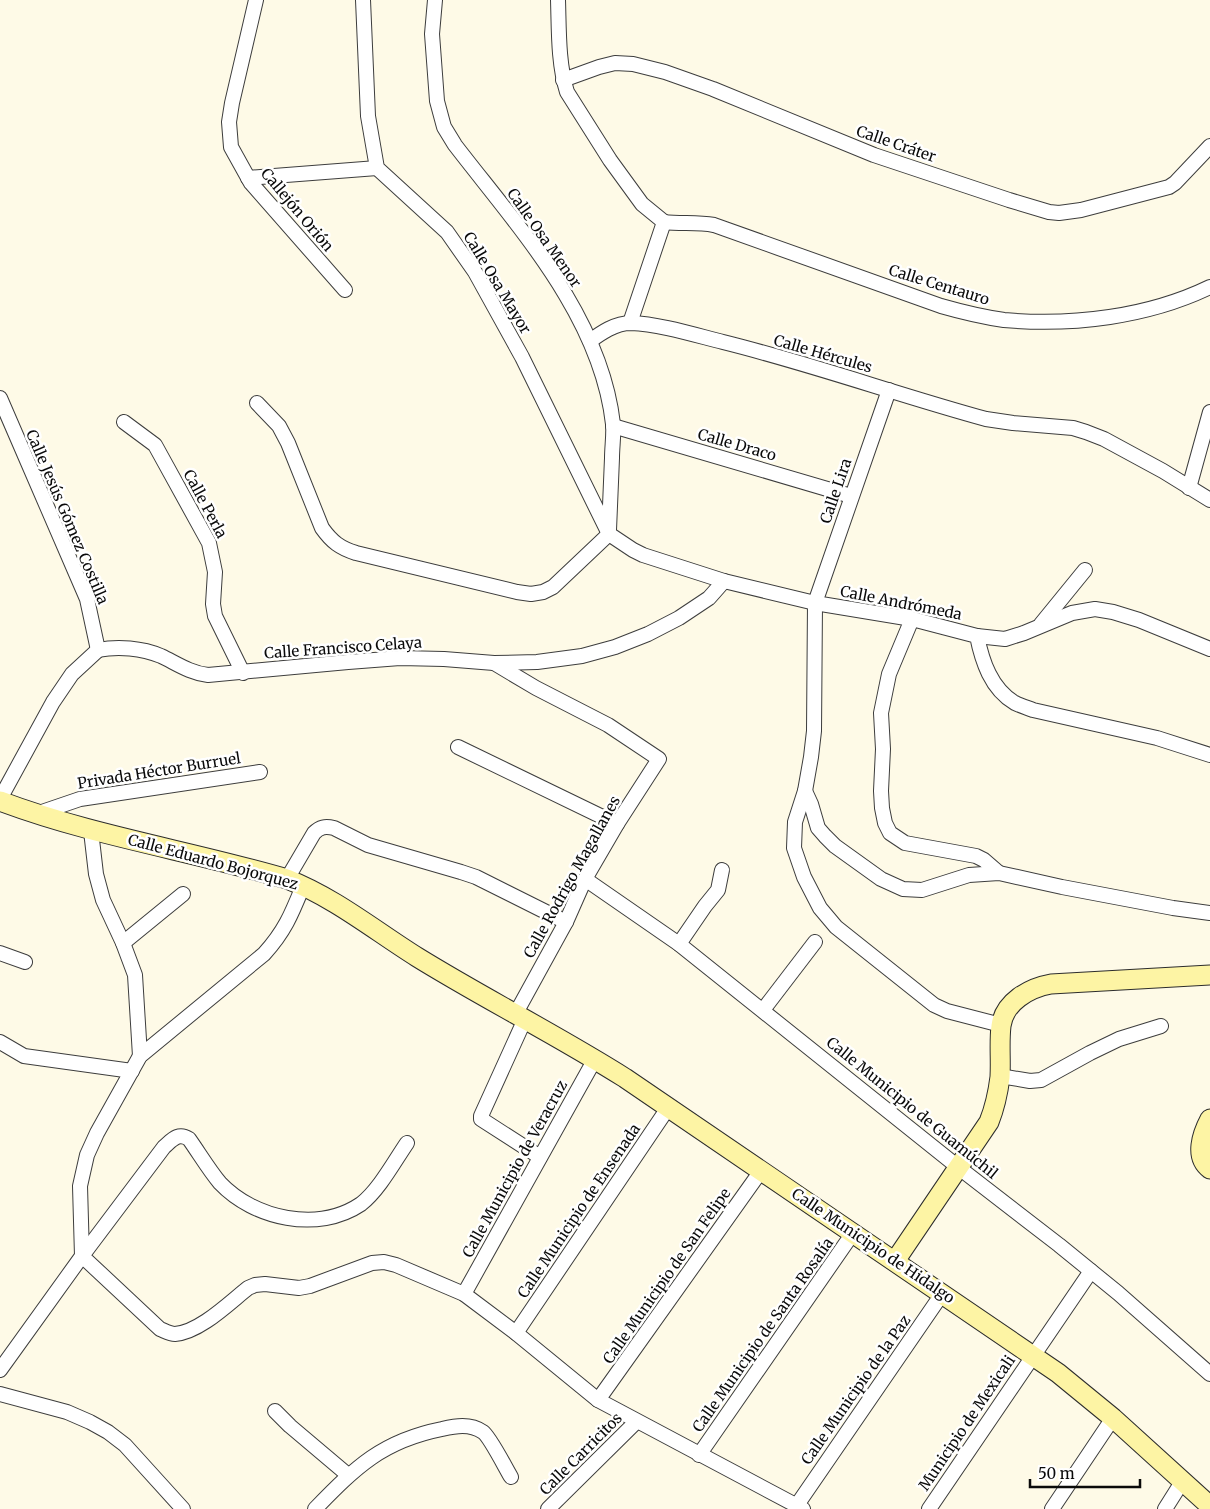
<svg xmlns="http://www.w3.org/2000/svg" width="1210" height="1509" font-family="Merriweather,serif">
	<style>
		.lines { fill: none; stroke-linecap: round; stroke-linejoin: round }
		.street-casing { stroke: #3d3d3d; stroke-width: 16 }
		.secondary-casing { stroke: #2c2c2c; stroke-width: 21 }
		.street { stroke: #fff; stroke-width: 14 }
		.secondary { stroke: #fdf4a4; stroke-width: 19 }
		.labels { text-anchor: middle; stroke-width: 5; stroke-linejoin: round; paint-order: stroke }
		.street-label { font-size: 15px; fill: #0a0a0a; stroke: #fff }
	</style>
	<rect width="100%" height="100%" fill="#fefae7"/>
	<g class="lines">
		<defs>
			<g id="street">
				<polyline points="256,0 232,103 229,122 231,147 251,183 345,290"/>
				<path d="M363 0 368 116 377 168 447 232 475 272 522 357 609 534 633 550 643 555 724 581 815 603 912 619 977 636C982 661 991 689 1015 703 1021 706 1028 708 1033 710L1157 738 1210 755"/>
				<path d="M435 0 432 34 437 101 444 127 455 145C518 227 601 316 613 424 614 435 612 447 612 458 611 482 610 506 609 530"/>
				<path d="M558 0C559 30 558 63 567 92L610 160 642 204 664 222 630 323"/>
				<polyline points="563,80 599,67 615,63 633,64 665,72 713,89 874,155 1009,200 1049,212 1059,213 1081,210 1169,187 1175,183 1210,146"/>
				<polyline points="248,178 377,168"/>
				<path d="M664 222C681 224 697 222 714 225L941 306C962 312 983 317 1004 320 1073 326 1148 317 1210 287"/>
				<path d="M590 341C601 333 615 323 631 323 660 324 695 335 723 342 812 364 898 395 986 419L1013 423 1073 428 1086 432 1104 439 1163 471 1210 500"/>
				<polyline points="889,390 815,603 814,731 811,757 805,791 795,822 794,848 804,877 820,908 836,927 934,1005 947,1011 1001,1025"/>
				<polyline points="0,398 87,599 98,650"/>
				<path d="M257 403 279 426 288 443 322 528C332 542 340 548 356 553L517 592 531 594 543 592 553 587 609 534"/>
				<polyline points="124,422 155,445 209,543 215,572 213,604 215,616 243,673"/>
				<polyline points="613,426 851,496"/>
				<polyline points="1189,488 1210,412"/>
				<polyline points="912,619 889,674 881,713 883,749 881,791 882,808 885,823 890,833 905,843 976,856 984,860 999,873"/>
				<polyline points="1041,624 1085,570"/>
				<polyline points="977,636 1005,639 1024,633 1072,613 1095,609 1113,612 1139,620 1210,649"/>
				<path d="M98 650C118 646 142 648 161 656 176 663 190 673 208 675L348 662 400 658 444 659 494 663 537 662 582 656 615 647 648 634 679 618 709 598 724 581"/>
				<polyline points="494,663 536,688 608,725 659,759 617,824 585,879 566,922 516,1013"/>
				<polyline points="458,747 617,824"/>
				<polyline points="805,791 811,804 818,828 825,836 835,846 881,879 903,889 922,890 969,875 999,873 1062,887 1173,908 1210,913"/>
				<polyline points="0,799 53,702 72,674 98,650"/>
				<polyline points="36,814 80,799 260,772"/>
				<polyline points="91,831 96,874 103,900 123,943 135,975 140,1056"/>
				<path d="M287 879 314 833C320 827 325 826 334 828L368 845 461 872 476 877 566 922"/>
				<polyline points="585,879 679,944 958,1167 1059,1245 1118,1293 1210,1374"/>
				<polyline points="123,943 183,894"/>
				<polyline points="679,944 705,906 718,890 722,870"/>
				<polyline points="0,953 25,962"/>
				<polyline points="763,1010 815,942"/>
				<polyline points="525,1019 481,1116 481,1119 540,1157"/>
				<polyline points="0,1042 24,1056 132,1071"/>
				<polyline points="1000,1076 1030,1081 1041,1080 1090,1053 1119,1039 1161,1026"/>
				<path d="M407 1143C394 1162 379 1190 361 1204 318 1233 254 1219 220 1183 209 1170 199 1153 189 1139 178 1132 172 1140 164 1147L82 1256 160 1329C165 1331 170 1334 175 1334 200 1332 229 1303 248 1288L255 1285 265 1284 299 1288 310 1286 372 1263 384 1262 396 1265 464 1294 516 1333 598 1400 803 1509"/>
				<polyline points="464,1294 595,1059"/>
				<polyline points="516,1333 668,1108"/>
				<path d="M0 1370 82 1256 80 1186 87 1155 97 1133 140 1056 264 954C285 931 292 913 303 886"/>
				<polyline points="0,1394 67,1412 90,1422 108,1432 125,1445 183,1509"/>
				<polyline points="598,1400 761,1171"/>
				<polyline points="275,1411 290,1426 348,1475"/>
				<polyline points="699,1455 853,1233"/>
				<polyline points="797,1505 942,1294"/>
				<path d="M315 1509C356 1467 382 1441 442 1429 455 1426 470 1423 483 1432 490 1437 505 1467 511 1477"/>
				<polyline points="548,1509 636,1422"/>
				<polyline points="929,1509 1091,1271"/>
				<polyline points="1052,1509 1113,1418"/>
				<polyline points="1165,1509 1182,1482"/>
			</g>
			<g id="secondary">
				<path d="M0 801C93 836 192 851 287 879 335 898 374 930 417 957 485 999 557 1035 625 1078L1033 1356 1058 1373 1113 1418 1210 1506"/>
				<path d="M1210 1119C1202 1134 1194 1157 1210 1169"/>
				<path d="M895 1261 989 1122C995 1107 998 1093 1000 1077 1001 1060 999 1043 1001 1026 1004 1002 1029 988 1051 984L1210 975"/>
			</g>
		</defs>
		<!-- street casing -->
		<use href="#street" class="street-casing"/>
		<!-- secondary casing -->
		<use href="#secondary" class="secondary-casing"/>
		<!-- street -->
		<use href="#street" class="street"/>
		<!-- secondary -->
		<use href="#secondary" class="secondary"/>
	</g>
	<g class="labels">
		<!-- street labels -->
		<g class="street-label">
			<text transform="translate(896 144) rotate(19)" y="5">Calle Cráter</text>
			<text transform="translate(297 210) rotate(50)" y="5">Callejón Orión</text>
			<text transform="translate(544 238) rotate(55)" y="5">Calle Osa Menor</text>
			<text transform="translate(497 283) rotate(59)" y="5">Calle Osa Mayor</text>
			<text transform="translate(939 285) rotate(17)" y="5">Calle Centauro</text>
			<text transform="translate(823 354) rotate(16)" y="5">Calle Hércules</text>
			<text transform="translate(737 445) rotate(16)" y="5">Calle Draco</text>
			<text transform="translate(836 491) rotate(-71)" y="5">Calle Lira</text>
			<text transform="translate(205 504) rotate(62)" y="5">Calle Perla</text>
			<text transform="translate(67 517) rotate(67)" y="5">Calle Jesús Gómez Costilla</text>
			<text transform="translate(901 603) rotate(11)" y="5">Calle Andrómeda</text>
			<text transform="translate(343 648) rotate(-4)" y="5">Calle Francisco Celaya</text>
			<text transform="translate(159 771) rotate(-9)" y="5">Privada Héctor Burruel</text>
			<text transform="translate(213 862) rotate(15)" y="5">Calle Eduardo Bojorquez</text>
			<text transform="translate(572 877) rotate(-61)" y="5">Calle Rodrigo Magallanes</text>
			<text transform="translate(912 1108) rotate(39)" y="5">Calle Municipio de Guamúchil</text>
			<text transform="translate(515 1169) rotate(-61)" y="5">Calle Municipio de Veracruz</text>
			<text transform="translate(579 1211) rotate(-56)" y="5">Calle Municipio de Ensenada</text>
			<text transform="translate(873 1246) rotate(34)" y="5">Calle Municipio de Hidalgo</text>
			<text transform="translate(667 1276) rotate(-55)" y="5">Calle Municipio de San Felipe</text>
			<text transform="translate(763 1335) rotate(-55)" y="5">Calle Municipio de Santa Rosalía</text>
			<text transform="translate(856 1390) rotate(-55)" y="5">Calle Municipio de la Paz</text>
			<text transform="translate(967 1423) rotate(-56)" y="5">Municipio de Mexicali</text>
			<text transform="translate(581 1454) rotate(-45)" y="5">Calle Carricitos</text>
		</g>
	</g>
	<!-- scale -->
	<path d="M1030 1479v8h110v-8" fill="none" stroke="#0a0a0a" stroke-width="2.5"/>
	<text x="1038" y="1479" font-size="15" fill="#0a0a0a" stroke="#ffffff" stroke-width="4" paint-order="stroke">50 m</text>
</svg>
